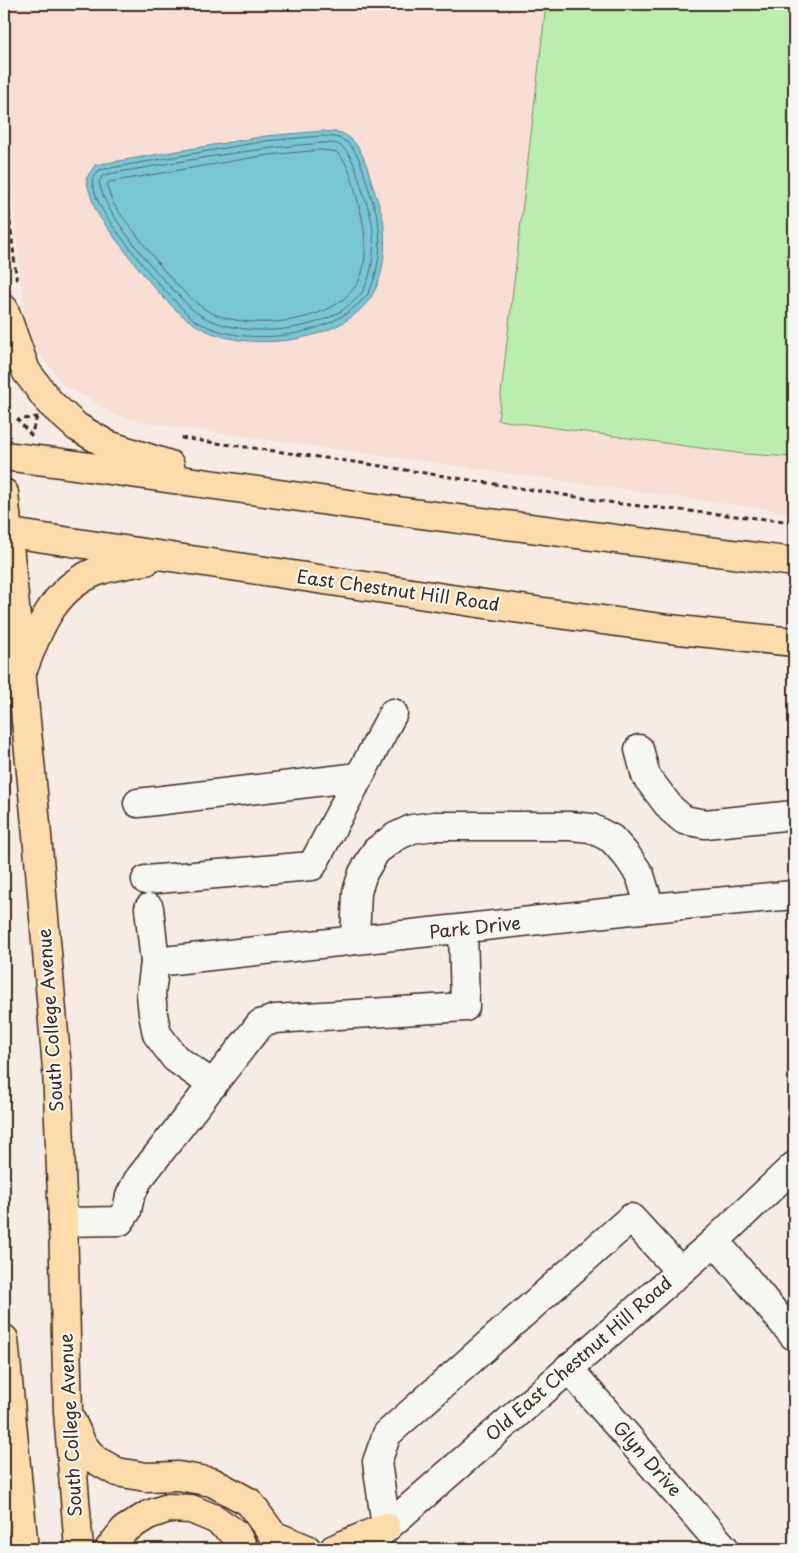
<svg xmlns="http://www.w3.org/2000/svg" width="798" height="1553" font-family="'Playpen Sans',sans-serif">
	<style>
		.built { fill: #f8ded5 }
		.green { fill: #baedae; stroke: #7a8c66 }
		.water { fill: #79c6d7; stroke: #60888d }
		.lines { fill: none; stroke-linecap: round; stroke-linejoin: round }
		.shore { stroke: #546868; stroke-width: 1 }
		.minor-casing { stroke: #3b2a1e; stroke-width: 31 }
		.major-casing { stroke: #3b2a1e; stroke-width: 31 }
		.path { stroke: #3b2a1e; stroke-width: 3; stroke-dasharray: 5 4; stroke-linecap: butt }
		.minor { stroke: #f6f6f2; stroke-width: 28 }
		.major { stroke: #fcdcac; stroke-width: 28 }
		.labels { text-anchor: middle; stroke-width: 4.5; stroke-linejoin: round; paint-order: stroke }
		.street-label { font-size: 18px; fill: #3b2a1e; stroke: #f6f6f2 }
	</style>
	<rect width="100%" height="100%" fill="#f7ebe5"/>
	<filter id="ink" filterUnits="userSpaceOnUse"><feTurbulence type="fractalNoise" baseFrequency=".02" numOctaves="2"/><feDisplacementMap in="SourceGraphic" scale="10" xChannelSelector="R" yChannelSelector="G"/><feConvolveMatrix kernelMatrix="1 2 1 2 8 2 1 2 1" color-interpolation-filters="sRGB"/></filter>
	<g filter="url(#ink)">
		<!-- built -->
		<polygon class="built" points="4,4 794,4 794,513 142,422 112,414 87,397 65,387 37,350 25,319 4,116"/>
		<!-- green -->
		<polygon class="green" points="546,4 794,4 794,457 744,454 498,420"/>
		<!-- water -->
		<path class="water" d="M323 131C328 132 336 131 341 133 361 140 368 169 373 187 376 197 381 208 383 219 386 239 385 264 378 283 357 342 255 354 205 330 172 315 140 270 118 242 111 232 102 222 96 211 92 201 89 190 86 179L95 165 266 136Z"/>
		<g class="lines">
			<!-- shore -->
			<g class="shore">
				<path d="M322 136C328 137 336 136 341 139 359 147 363 171 368 187 371 198 376 209 378 220 382 243 379 273 368 294 365 298 361 301 357 305 319 340 237 348 193 319 187 314 182 308 177 303 160 286 144 268 130 248 113 227 96 207 92 180L99 170 266 141Z"/>
				<path d="M322 143C327 143 333 143 337 144 352 149 358 176 362 189 365 200 370 211 372 222 375 242 374 274 362 292 331 335 239 341 197 313 191 309 186 303 181 298 165 282 150 265 136 247 121 226 104 207 99 182L103 175C176 162 248 149 322 143Z"/>
				<path d="M322 150 336 152C351 164 354 188 359 206 366 228 370 268 355 287 329 324 253 330 214 314 185 301 152 256 133 230 127 222 118 212 113 203 111 197 108 191 107 185L109 182 268 155Z"/>
			</g>
			<defs>
				<g id="minor">
					<polyline points="639,749 646,776 671,809 684,820 705,824 794,815"/>
					<polyline points="138,803 359,777"/>
					<polyline points="146,880 312,866 393,713"/>
					<polyline points="149,908 155,962 151,994 153,1014 157,1034 175,1058 213,1085"/>
					<polyline points="355,940 357,892 363,873 376,851 395,837 412,829 435,826 570,826 591,828 612,839 627,856 640,875 650,908"/>
					<polyline points="155,962 650,908 794,895"/>
					<polyline points="63,1222 120,1221 127,1211 130,1196 138,1180 260,1024 275,1019 465,1007 463,929"/>
					<polyline points="715,1241 794,1336"/>
					<polyline points="568,1368 725,1549"/>
					<polyline points="386,1527 377,1462 387,1434 631,1218 680,1271"/>
					<polyline points="369,1543 715,1241 794,1166"/>
				</g>
				<g id="major">
					<polyline points="4,309 26,371 50,403 77,427 108,445 170,465"/>
					<polyline points="4,456 54,462 405,512 794,562"/>
					<polyline points="4,493 36,824 57,1069 63,1222 68,1412 79,1549"/>
					<polyline points="4,532 485,604 669,629 794,642"/>
					<path d="M24 667C40 625 56 583 104 569 117 566 132 563 146 561"/>
					<polyline points="4,1339 24,1549"/>
					<polyline points="72,1422 82,1444 94,1459 117,1472 146,1477 178,1476 212,1482 249,1502 273,1535 279,1549"/>
					<polyline points="273,1535 307,1549"/>
					<polyline points="109,1549 124,1530 148,1515 168,1508 191,1509 215,1519 236,1534 244,1549"/>
					<polyline points="334,1549 386,1527"/>
				</g>
			</defs>
			<!-- minor casing -->
			<use href="#minor" class="minor-casing"/>
			<!-- major casing -->
			<use href="#major" class="major-casing"/>
			<!-- path -->
			<g class="path">
				<polyline points="4,168 17,284"/>
				<polygon points="37,417 31,435 18,420"/>
				<polyline points="181,438 368,464 621,504 794,522"/>
			</g>
			<!-- minor -->
			<use href="#minor" class="minor"/>
			<!-- major -->
			<use href="#major" class="major"/>
		</g>
	</g>
	<g class="labels">
		<!-- street labels -->
		<g class="street-label">
			<text transform="translate(398 591) rotate(8)" y="6">East Chestnut Hill Road</text>
			<text transform="translate(475 928) rotate(-6)" y="6">Park Drive</text>
			<text transform="translate(51 1020) rotate(-94)" y="6">South College Avenue</text>
			<text transform="translate(579 1359) rotate(-41)" y="6">Old East Chestnut Hill Road</text>
			<text transform="translate(71 1425) rotate(-93)" y="6">South College Avenue</text>
			<text transform="translate(647 1459) rotate(49)" y="6">Glyn Drive</text>
		</g>
	</g>
	<!-- margin -->
	<rect width="798" height="1553" fill="none" stroke="#f6f6f2" stroke-width="20"/>
	<rect x="10" y="10" width="778" height="1533" fill="none" stroke="#3b2a1e" stroke-width="2" filter="url(#ink)"/>
</svg>
